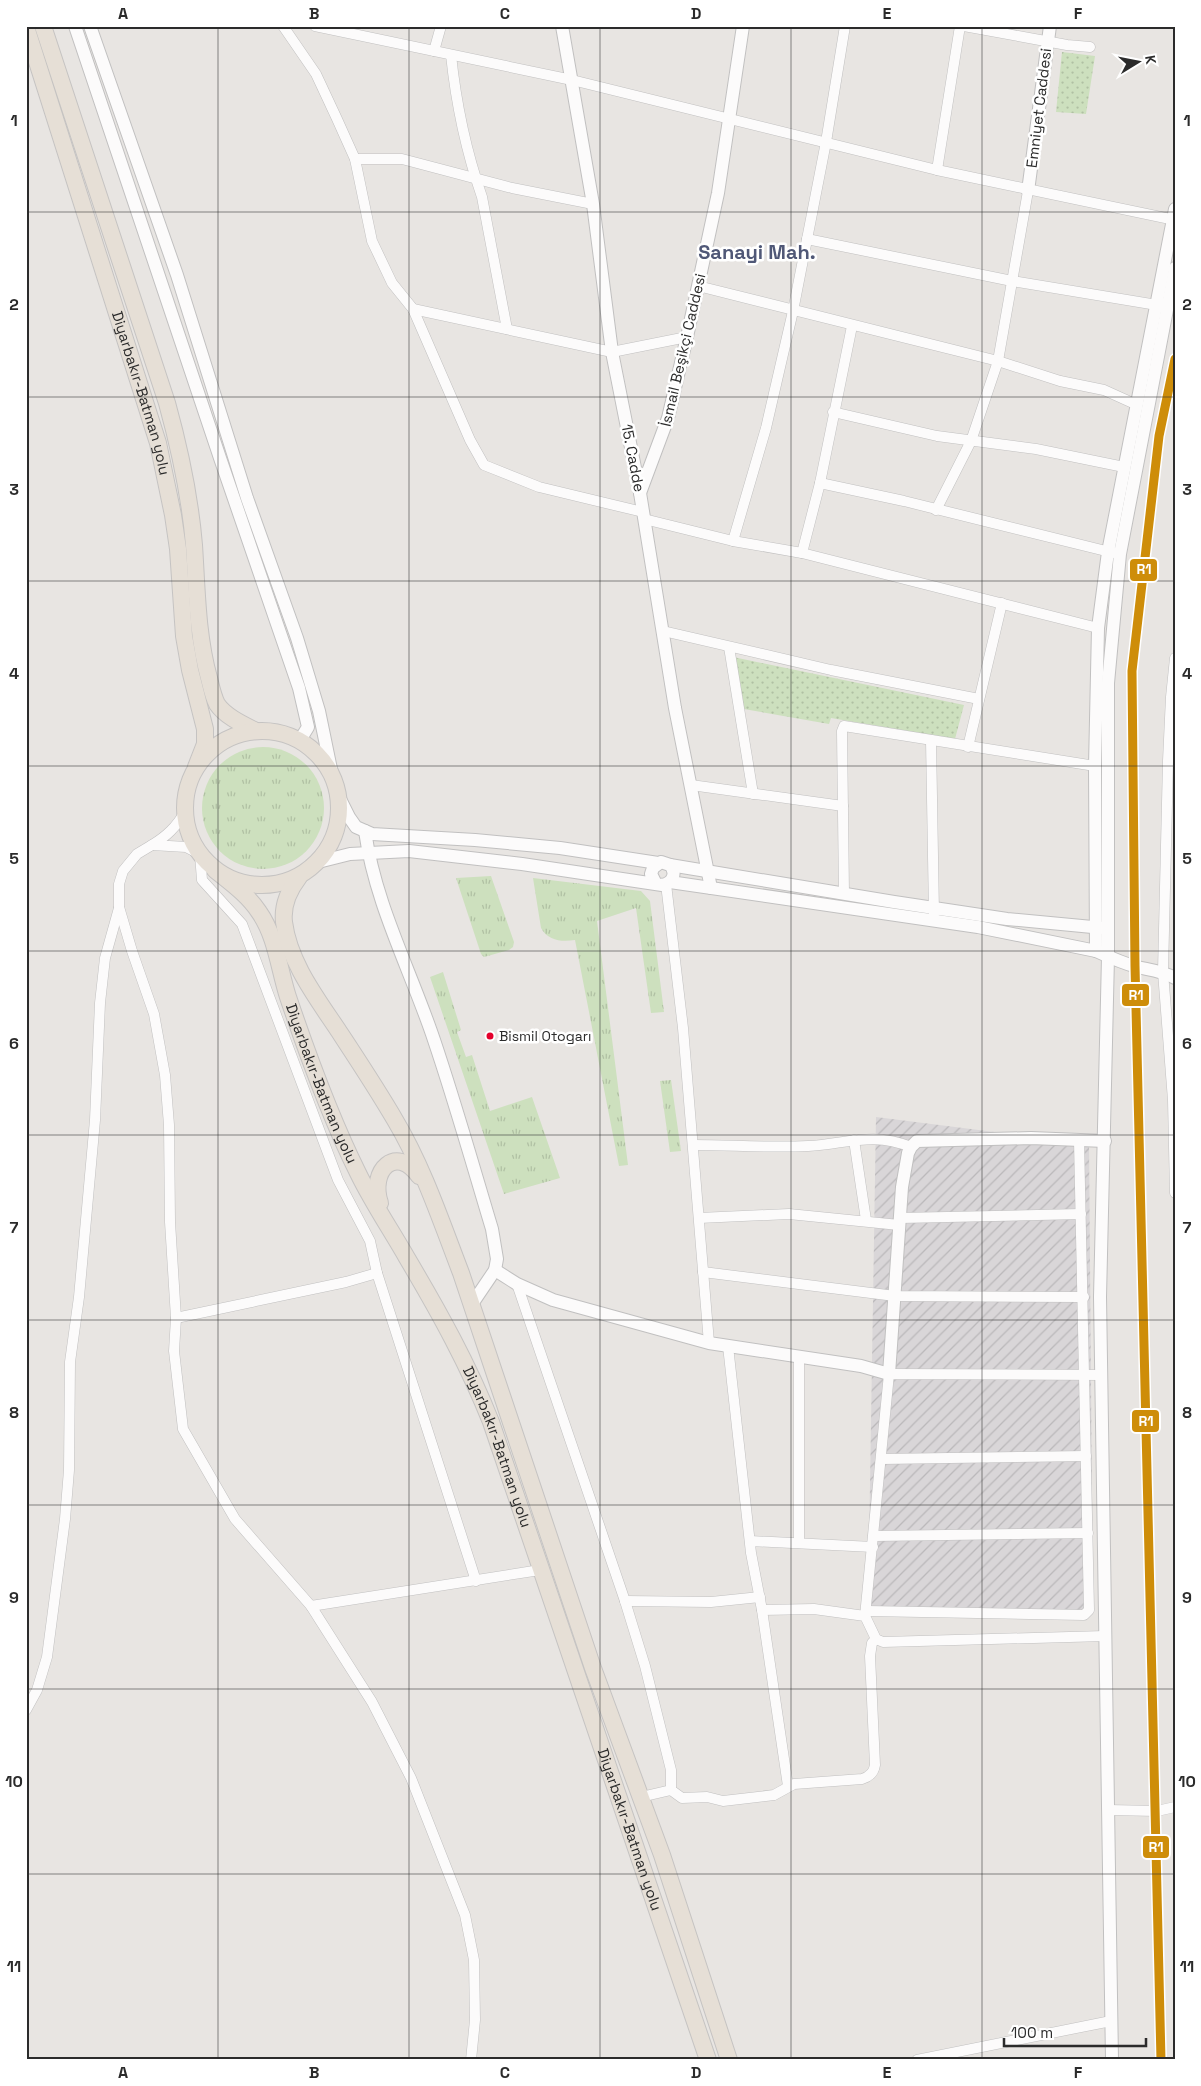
<svg xmlns="http://www.w3.org/2000/svg" width="1201" height="2086" font-family="'Space Grotesk',sans-serif">
	<style>
		.industrial { fill: url(#industrial-furrows) }
		.grass { fill: url(#grass-tufts) }
		.park { fill: url(#park-dots) }
		.lines { fill: none; stroke-linecap: round; stroke-linejoin: round }
		.minor-casing { stroke: #c1c0c0; stroke-width: 11 }
		.tertiary-casing { stroke: #c1c0c0; stroke-width: 14 }
		.trunk-casing { stroke: #c5c3c2; stroke-width: 18 }
		.minor { stroke: #fcfbfb; stroke-width: 10 }
		.tertiary { stroke: #fcfbfb; stroke-width: 12 }
		.trunk { stroke: #e6dfd6; stroke-width: 16 }
		.rail-1-casing { stroke: #fff; stroke-width: 12 }
		.rail-1 { stroke: #ce8d09; stroke-width: 9 }
		.grid { fill: none; stroke: #2b2b2b; stroke-width: 1; stroke-opacity: 0.55 }
		.bus-dot { fill: #e4002b; stroke: #fff; stroke-width: 2 }
		.labels { text-anchor: middle; stroke-width: 5; stroke-linejoin: round; paint-order: stroke }
		.bus-label { font-size: 14px; fill: #2b2b2b; stroke: #fff; text-anchor: start }
		.street-label { font-size: 15px; fill: #2b2b2b; stroke: #fff }
		.district-label { font-size: 20px; font-weight: bold; fill: #505877; stroke: #fff }
		.line-badge { stroke: #fff; stroke-width: 2 }
		.badge-label { font-size: 14px; text-anchor: middle; font-weight: bold; fill: #fff }
		.neatline { fill: none; stroke: #2b2b2b; stroke-width: 2 }
		.grid-label { font-size: 16px; text-anchor: middle; font-weight: bold; fill: #2b2b2b }
	</style>
	<defs>
		<pattern id="industrial-furrows" width="10" height="10" patternUnits="userSpaceOnUse" patternTransform="scale(1.25)"><rect width="10" height="10" fill="#d9d6d8"/><path d="M-1 1l2-2M0 10L10 0M9 11l2-2" fill="none" stroke="#bab8ba"/></pattern>
		<pattern id="grass-tufts" width="24" height="20" patternUnits="userSpaceOnUse" patternTransform="scale(1.25)"><rect width="24" height="20" fill="#cde0be"/><path d="M3 7l-1-3M5 7V3M7 7l1-3M15 17l-1-3M17 17v-4M19 17l1-3" fill="none" stroke="#b0c0a3"/></pattern>
		<pattern id="park-dots" width="8" height="8" patternUnits="userSpaceOnUse" patternTransform="scale(1.25)"><rect width="8" height="8" fill="#cde0be"/><path d="M2 2h.1M6 6h.1" fill="none" stroke="#b0c0a3" stroke-width="1.8" stroke-linecap="round"/></pattern>
	</defs>
	<rect width="100%" height="100%" fill="#e8e5e2"/>
	<!-- industrial -->
	<polygon class="industrial" points="876,1117 1089,1144 1093,1611 868,1608"/>
	<!-- grass -->
	<g class="grass">
		<circle cx="263" cy="808" r="61"/>
		<polygon points="491,876 514,942 513,947 509,950 484,957 481,954 456,878"/>
		<path d="M533 878 641 891 650 901 664 1012 651 1013 636 908 597 921 628 1165 619 1166 575 940C562 942 548 941 541 928Z"/>
		<polygon points="443,972 461,1030 457,1032 466,1057 472,1055 490,1111 532,1097 560,1178 504,1194 430,977"/>
		<polygon points="671,1080 681,1151 670,1152 660,1081"/>
	</g>
	<!-- park -->
	<g class="park">
		<polygon points="1062,52 1095,56 1086,114 1056,112"/>
		<polygon points="733,657 964,705 955,739 831,718 829,724 738,708"/>
	</g>
	<g class="lines">
		<defs>
			<g id="minor">
				<polyline points="283,26 316,74 337,119 355,159 372,241 392,283 413,309 470,440 484,465 539,487 643,512"/>
				<polyline points="315,26 572,80 937,170 1175,220"/>
				<polyline points="964,26 1067,45 1090,47"/>
				<polyline points="434,51 441,26"/>
				<path d="M451 55C456 103 466 151 482 197L507 329"/>
				<polyline points="355,159 402,159 512,188 593,204"/>
				<polyline points="937,170 960,26"/>
				<polyline points="807,239 1012,281 1163,306"/>
				<polyline points="698,286 998,361 1060,381 1104,390 1135,404"/>
				<polyline points="413,309 612,352 687,337"/>
				<polyline points="833,412 937,436 1036,449 1124,467"/>
				<polyline points="820,483 904,501 1114,553"/>
				<polyline points="936,510 971,441 998,361 1028,191"/>
				<polyline points="644,519 733,541 802,553 1098,628"/>
				<polyline points="733,541 766,428 793,311 826,142 845,26"/>
				<polyline points="802,553 820,483 852,326"/>
				<polyline points="663,631 831,670 979,699"/>
				<polyline points="729,647 753,794"/>
				<polyline points="1175,658 1171,697 1168,761 1163,972 1173,1100 1175,1193"/>
				<polyline points="931,740 934,914"/>
				<polyline points="968,747 1002,603"/>
				<polyline points="691,785 843,806"/>
				<path d="M185 812C176 827 167 836 152 845L186 847 200 854 202 880 242 924 338 1180 370 1241 377 1273 476 1581"/>
				<polyline points="152,845 137,854 123,871 119,884 119,907 132,951 154,1014 165,1075 169,1125 170,1222 176,1318 174,1351 183,1429 235,1519 311,1606 372,1702 411,1778 465,1915 474,1960 475,2020 471,2060"/>
				<polyline points="666,884 683,1028 709,1343"/>
				<polyline points="844,894 842,731 844,726 1095,766"/>
				<polyline points="854,1140 866,1220"/>
				<path d="M693 1145C731 1145 770 1148 808 1146 847 1144 872 1131 911 1147"/>
				<polyline points="699,1218 789,1214 899,1225"/>
				<polyline points="900,1218 1081,1214"/>
				<polyline points="703,1272 895,1296 1084,1297"/>
				<polyline points="517,1284 625,1601 645,1666 671,1770 671,1790 641,1797"/>
				<polyline points="176,1318 346,1282 377,1273"/>
				<polyline points="728,1346 751,1553 762,1610 788,1786"/>
				<polyline points="881,1459 1086,1456"/>
				<polyline points="874,1536 1088,1533"/>
				<polyline points="750,1541 873,1547"/>
				<polyline points="799,1543 799,1356"/>
				<polyline points="625,1601 711,1602 760,1597"/>
				<polyline points="311,1606 540,1570"/>
				<polyline points="762,1610 814,1609 865,1616 876,1639 883,1642 1105,1636"/>
				<polyline points="867,1611 1084,1615 1089,1610 1079,1140"/>
				<polyline points="865,1616 889,1374 1101,1375"/>
				<polyline points="26,1710 37,1690 47,1657 65,1519 69,1470 70,1362 79,1297 95,1120 100,1003 105,958 119,908"/>
				<path d="M671 1790 682 1798 707 1797 723 1801 774 1795 794 1784 862 1779C869 1777 874 1772 875 1765L870 1656 872 1643 876 1639"/>
				<polyline points="1108,1810 1157,1811 1175,1807"/>
				<polyline points="917,2060 1111,2021"/>
			</g>
			<g id="tertiary">
				<polyline points="75,26 220,458 299,688 308,727 300,740"/>
				<polyline points="90,26 177,275 247,498 297,638 319,711 332,774"/>
				<polyline points="562,26 593,204 612,352 640,493 675,708 711,888"/>
				<polyline points="1028,191 1050,26"/>
				<polyline points="640,493 668,418 687,337 718,193 743,26"/>
				<polyline points="339,797 349,817 356,827 372,834 475,840 560,848 658,863"/>
				<path d="M365 831C375 904 411 971 434 1040 455 1102 473 1166 492 1229L497 1259 495 1270 472 1304"/>
				<path d="M318 862 350 854 409 851 522 864 662 885C673 883 677 873 670 865L661 862 653 868 651 874 655 882"/>
				<polyline points="670,865 894,902 1007,919 1103,928"/>
				<path d="M670 882 978 927 1096 951C1109 957 1122 963 1137 967 1150 970 1162 971 1175 978"/>
				<polyline points="1096,951 1095,766 1098,628 1108,552 1175,209"/>
				<polyline points="495,1270 517,1284 553,1300 709,1343 861,1366 889,1374 902,1187 908,1153 911,1147 917,1141 1031,1138 1105,1141"/>
				<polyline points="1112,2060 1100,1297 1108,957 1108,683 1120,554 1175,268"/>
			</g>
			<g id="trunk">
				<path d="M43 26 167 403C180 450 190 497 194 545 197 590 197 635 209 678 211 686 213 696 217 704 225 716 242 724 254 730"/>
				<path id="s1" d="M26 27 158 443 173 515 178 549 184 636 190 670 205 729V744L196 767"/>
				<circle cx="262" cy="808" r="77"/>
				<path id="s2" d="M215 870C231 883 248 895 259 912 276 936 279 969 288 997 308 1056 330 1117 358 1173 372 1202 391 1230 407 1258 439 1312 468 1364 491 1422L708 2060"/>
				<path d="M299 877C289 890 282 904 284 922 289 962 316 997 338 1030 357 1059 377 1089 395 1120 423 1167 441 1221 461 1273L593 1668 662 1855 729 2060"/>
				<path d="M380 1203C369 1170 396 1144 419 1176"/>
			</g>
		</defs>
		<!-- minor casing -->
		<use href="#minor" class="minor-casing"/>
		<!-- tertiary casing -->
		<use href="#tertiary" class="tertiary-casing"/>
		<!-- trunk casing -->
		<use href="#trunk" class="trunk-casing"/>
		<!-- minor -->
		<use href="#minor" class="minor"/>
		<!-- tertiary -->
		<use href="#tertiary" class="tertiary"/>
		<!-- trunk -->
		<use href="#trunk" class="trunk"/>
		<defs>
			<polyline id="rail-1" points="1161,2060 1135,966 1132,671 1159,436 1175,359"/>
		</defs>
		<!-- rail-1 casing -->
		<use href="#rail-1" class="rail-1-casing"/>
		<!-- rail-1 -->
		<use href="#rail-1" class="rail-1"/>
	</g>
	<!-- grid -->
	<path class="grid" d="M218 26V2060M409 26V2060M600 26V2060M791 26V2060M982 26V2060M26 212H1175M26 397H1175M26 581H1175M26 766H1175M26 951H1175M26 1135H1175M26 1320H1175M26 1505H1175M26 1689H1175M26 1874H1175"/>
	<!-- markers -->
	<circle class="bus-dot" cx="490" cy="1036" r="4.5"/>
	<g class="labels">
		<!-- bus labels -->
		<g class="bus-label">
			<text x="499" y="1041">Bismil Otogarı</text>
		</g>
		<!-- street labels -->
		<g class="street-label">
			<text transform="translate(1039 108) rotate(-83)" y="5">Emniyet Caddesi</text>
			<text transform="translate(683 350) rotate(-77)" y="5">İsmail Beşikçi Caddesi</text>
			<text dy="5" stroke="none"><textPath href="#s1" startOffset="384">Diyarbakır-Batman yolu</textPath></text>
			<text transform="translate(633 458) rotate(79)" y="5">15. Cadde</text>
			<text dy="5" stroke="none"><textPath href="#s2" startOffset="244">Diyarbakır-Batman yolu</textPath></text>
			<text dy="5" stroke="none"><textPath href="#s2" startOffset="649">Diyarbakır-Batman yolu</textPath></text>
			<text dy="5" stroke="none"><textPath href="#s2" startOffset="1054">Diyarbakır-Batman yolu</textPath></text>
		</g>
		<!-- district labels -->
		<g class="district-label">
			<text x="757" y="259">Sanayi Mah.</text>
		</g>
	</g>
	<g class="line-badge">
		<rect x="1129" y="558" width="29" height="24" rx="5" fill="#ce8d09"/>
		<rect x="1121" y="983" width="29" height="24" rx="5" fill="#ce8d09"/>
		<rect x="1131" y="1409" width="29" height="24" rx="5" fill="#ce8d09"/>
		<rect x="1142" y="1835" width="28" height="24" rx="5" fill="#ce8d09"/>
	</g>
	<g class="badge-label">
		<text x="1144" y="574">R1</text>
		<text x="1136" y="1000">R1</text>
		<text x="1146" y="1426">R1</text>
		<text x="1156" y="1852">R1</text>
	</g>
	<!-- border -->
	<rect width="1201" height="2086" fill="none" stroke="#ffffff" stroke-width="55"/>
	<!-- north arrow -->
	<g transform="translate(1138 62) rotate(80)" stroke="#ffffff" stroke-width="4" paint-order="stroke">
	<path d="M0-4L9 19L0 12L-9 19Z" fill="#2b2b2b"/>
	<text y="-8" font-size="14" font-weight="bold" text-anchor="middle" fill="#2b2b2b">K</text>
	</g>
	<!-- scale -->
	<path d="M1004 2038v8h142v-8" fill="none" stroke="#2b2b2b" stroke-width="2.5"/>
	<text x="1011" y="2038" font-size="15" fill="#2b2b2b" stroke="#ffffff" stroke-width="4" paint-order="stroke">100 m</text>
	<rect x="28" y="28" width="1146" height="2030" class="neatline"/>
	<g class="grid-label">
		<text x="123" y="19">A</text>
		<text x="314" y="19">B</text>
		<text x="505" y="19">C</text>
		<text x="696" y="19">D</text>
		<text x="887" y="19">E</text>
		<text x="1078" y="19">F</text>
		<text x="14" y="126">1</text>
		<text x="1187" y="126">1</text>
		<text x="14" y="310">2</text>
		<text x="1187" y="310">2</text>
		<text x="14" y="495">3</text>
		<text x="1187" y="495">3</text>
		<text x="14" y="679">4</text>
		<text x="1187" y="679">4</text>
		<text x="14" y="864">5</text>
		<text x="1187" y="864">5</text>
		<text x="14" y="1049">6</text>
		<text x="1187" y="1049">6</text>
		<text x="14" y="1233">7</text>
		<text x="1187" y="1233">7</text>
		<text x="14" y="1418">8</text>
		<text x="1187" y="1418">8</text>
		<text x="14" y="1603">9</text>
		<text x="1187" y="1603">9</text>
		<text x="14" y="1787">10</text>
		<text x="1187" y="1787">10</text>
		<text x="14" y="1972">11</text>
		<text x="1187" y="1972">11</text>
		<text x="123" y="2078">A</text>
		<text x="314" y="2078">B</text>
		<text x="505" y="2078">C</text>
		<text x="696" y="2078">D</text>
		<text x="887" y="2078">E</text>
		<text x="1078" y="2078">F</text>
	</g>
</svg>
